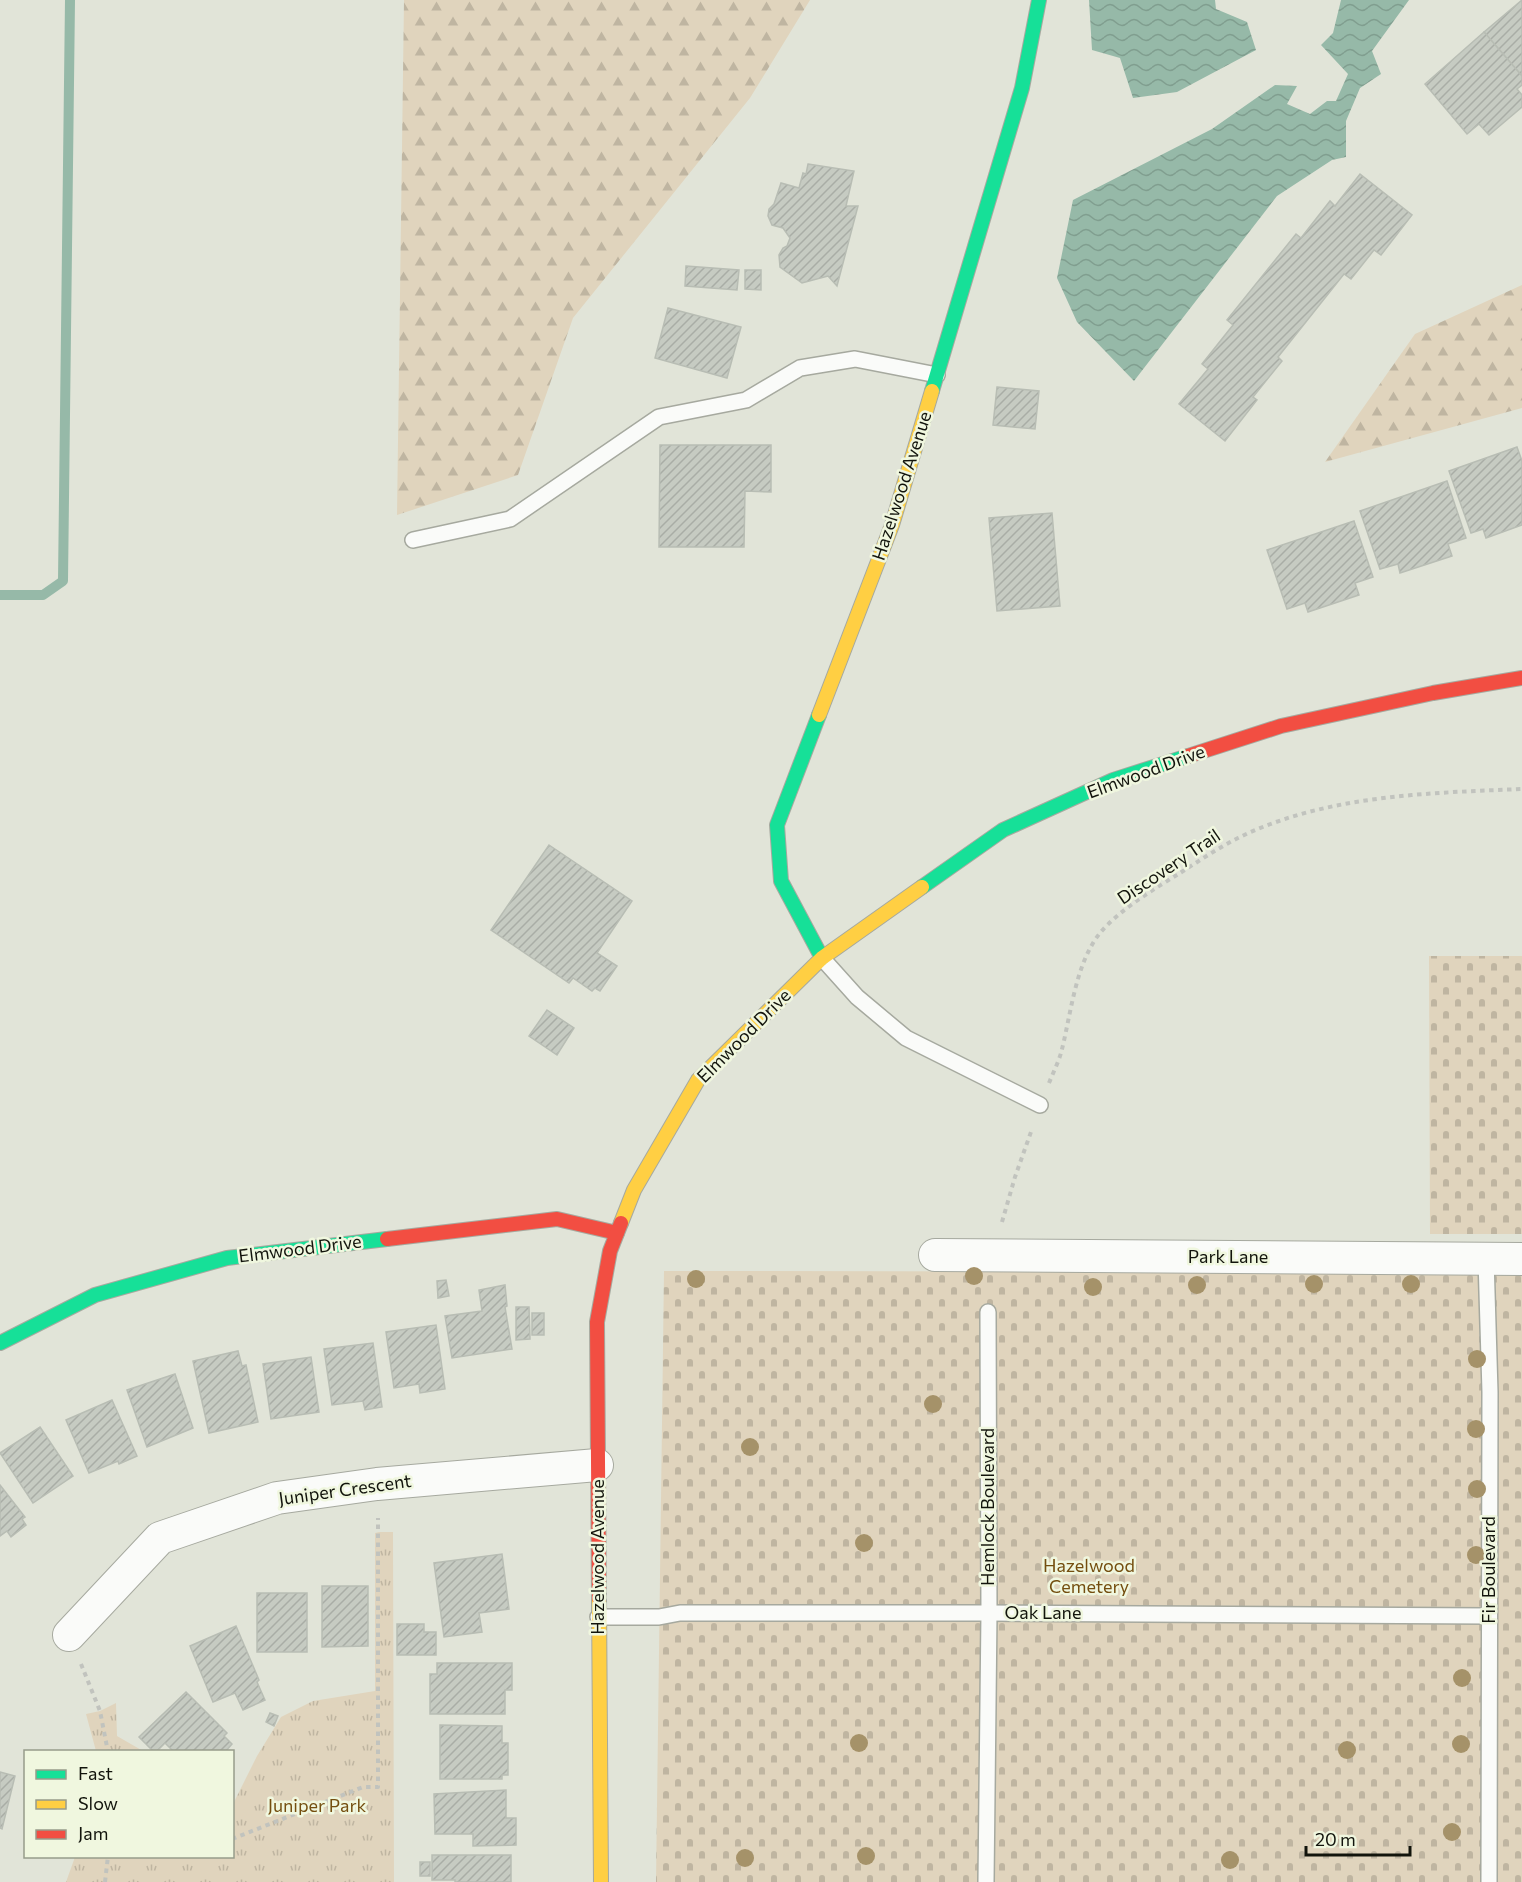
<svg xmlns="http://www.w3.org/2000/svg" width="1522" height="1882" font-family="Commissioner,sans-serif">
	<style>
		.grass { fill: url(#grass-tufts) }
		.forest { fill: url(#forest-firs) }
		.cemetery { fill: url(#cemetery-stones) }
		.water { fill: url(#water-waves) }
		.lines { fill: none; stroke-linecap: round; stroke-linejoin: round }
		.stream { stroke: #96b9a8; stroke-width: 10 }
		.building { fill: url(#building-hatch); stroke: #b8bdb4; stroke-width: 1.5 }
		.lane-casing { stroke: #a6a99f; stroke-width: 18 }
		.street-casing { stroke: #a6a99f; stroke-width: 34 }
		.fast-casing { stroke: #a6a99f; stroke-width: 16 }
		.slow-casing { stroke: #a6a99f; stroke-width: 16 }
		.jam-casing { stroke: #a6a99f; stroke-width: 16 }
		.path { stroke: #c1c3be; stroke-width: 4; stroke-dasharray: 4.5 4.5; stroke-linecap: butt }
		.lane { stroke: #fafbf9; stroke-width: 15 }
		.street { stroke: #fafbf9; stroke-width: 32 }
		.fast { stroke: #16e098; stroke-width: 14 }
		.slow { stroke: #ffcf43; stroke-width: 14 }
		.jam { stroke: #f24e42; stroke-width: 14 }
		.tree { fill: #a59269 }
		.labels { text-anchor: middle; stroke-width: 5; stroke-linejoin: round; paint-order: stroke }
		.street-label { font-size: 18px; fill: #12140c; stroke: #f0f7df }
		.park-label { font-size: 18px; fill: #744e0f; stroke: #f0f7df }
	</style>
	<defs>
		<pattern id="grass-tufts" width="24" height="20" patternUnits="userSpaceOnUse" patternTransform="scale(1.5)"><rect width="24" height="20" fill="#e0d4bd"/><path d="M3 7l-1-3M5 7V3M7 7l1-3M15 17l-1-3M17 17v-4M19 17l1-3" fill="none" stroke="#bfb5a1"/></pattern>
		<pattern id="forest-firs" width="22" height="20" patternUnits="userSpaceOnUse" patternTransform="scale(1.5)"><rect width="22" height="20" fill="#e0d4bd"/><path d="M5 1l3.5 6h-7zM16 11l3.5 6h-7z" fill="#bfb5a1"/></pattern>
		<pattern id="cemetery-stones" width="16" height="16" patternUnits="userSpaceOnUse" patternTransform="scale(1.5)"><rect width="16" height="16" fill="#e0d4bd"/><path d="M2 7V4a2 2 0 0 1 4 0v3zM10 15v-3a2 2 0 0 1 4 0v3z" fill="#bfb5a1"/></pattern>
		<pattern id="water-waves" width="16" height="10" patternUnits="userSpaceOnUse" patternTransform="scale(1.5)"><rect width="16" height="10" fill="#96b9a8"/><path d="M0 5q4-4 8 0t8 0" fill="none" stroke="#809e8f"/></pattern>
		<pattern id="building-hatch" width="6" height="6" patternUnits="userSpaceOnUse" patternTransform="scale(1.5)"><rect width="6" height="6" fill="#c6cbc2"/><path d="M-1 1l2-2M0 6l6-6M5 7l2-2" fill="none" stroke="#a9ada6"/></pattern>
	</defs>
	<rect width="100%" height="100%" fill="#e1e4d8"/>
	<!-- grass -->
	<g class="grass">
		<polygon points="379,1532 393,1532 394,1882 66,1882 75,1857 232,1856 233,1804 257,1756 281,1717 313,1701 375,1691 375,1533"/>
		<polygon points="116,1703 117,1736 143,1751 96,1751 86,1714 100,1711"/>
	</g>
	<!-- forest -->
	<g class="forest">
		<polygon points="404,0 810,0 750,98 573,318 518,475 397,515"/>
		<polygon points="1522,285 1522,408 1325,462 1415,334"/>
	</g>
	<!-- cemetery -->
	<g class="cemetery">
		<polygon points="1429,956 1522,956 1522,1234 1430,1234"/>
		<polygon points="664,1271 1522,1272 1522,1882 656,1882"/>
	</g>
	<!-- water -->
	<g class="water">
		<polygon points="1089,0 1215,0 1216,9 1247,22 1256,50 1177,92 1133,98 1120,58 1092,50"/>
		<polygon points="1341,0 1409,0 1372,51 1381,74 1360,88 1346,121 1346,157 1332,160 1277,196 1134,381 1077,322 1057,278 1073,200 1212,129 1275,85 1297,86 1287,104 1310,114 1327,101 1336,101 1348,74 1321,45 1333,33"/>
	</g>
	<g class="lines">
		<!-- stream -->
		<polyline class="stream" points="0,595 43,595 63,581 70,0"/>
	</g>
	<!-- building -->
	<g class="building">
		<polygon points="1522,0 1522,76 1484,32"/>
		<polygon points="1484,32 1522,76 1522,85 1517,89 1522,95 1522,107 1489,135 1479,124 1467,134 1425,84"/>
		<polygon points="808,164 854,171 846,206 858,206 837,286 828,276 802,283 780,267 779,255 783,248 787,246 790,238 783,228 772,225 768,216 769,209 774,204 781,183 799,188 803,173 806,174"/>
		<polygon points="1360,174 1412,215 1381,255 1374,250 1351,279 1344,274 1278,357 1282,361 1253,397 1257,400 1225,441 1179,404 1208,369 1202,364 1233,325 1227,320 1296,234 1301,238 1330,201 1335,206"/>
		<polygon points="686,266 739,270 737,290 685,286"/>
		<polygon points="745,270 761,270 761,290 745,289"/>
		<polygon points="668,308 741,327 727,378 655,358"/>
		<polygon points="997,387 1039,391 1035,429 993,425"/>
		<polygon points="660,445 771,445 771,492 745,491 744,547 659,547"/>
		<polygon points="1517,447 1522,461 1522,525 1486,538 1483,529 1471,533 1449,471"/>
		<polygon points="1447,481 1466,538 1448,544 1452,556 1400,573 1398,564 1380,569 1360,511"/>
		<polygon points="1052,513 1060,606 997,611 989,518"/>
		<polygon points="1354,521 1373,577 1355,583 1359,595 1308,612 1305,603 1287,609 1267,550"/>
		<polygon points="549,845 632,901 597,953 617,966 600,991 595,988 592,991 573,978 569,983 491,930"/>
		<polygon points="547,1010 574,1028 557,1055 529,1036"/>
		<polygon points="446,1280 449,1296 438,1298 437,1281"/>
		<polygon points="505,1285 507,1306 505,1307 512,1349 452,1358 445,1316 482,1311 479,1290"/>
		<polygon points="516,1307 529,1307 530,1339 516,1340"/>
		<rect x="532" y="1313" width="12" height="22"/>
		<polygon points="436,1325 445,1389 420,1393 419,1384 394,1388 386,1332"/>
		<polygon points="373,1343 382,1407 365,1410 363,1401 332,1405 324,1349"/>
		<polygon points="238,1351 242,1366 246,1365 258,1422 209,1433 193,1361"/>
		<polygon points="311,1357 319,1412 271,1419 263,1364"/>
		<polygon points="175,1374 193,1428 147,1447 127,1390"/>
		<polygon points="112,1400 137,1456 119,1464 118,1461 89,1473 66,1420"/>
		<polygon points="40,1427 73,1476 33,1503 0,1453"/>
		<polygon points="0,1485 25,1517 22,1519 26,1525 11,1537 7,1531 0,1536"/>
		<polygon points="502,1554 509,1609 479,1613 482,1632 444,1637 434,1563"/>
		<polygon points="322,1586 368,1586 368,1646 322,1647"/>
		<rect x="257" y="1593" width="50" height="59"/>
		<polygon points="397,1624 424,1624 424,1632 436,1632 436,1655 397,1655"/>
		<polygon points="236,1626 259,1680 257,1682 265,1700 243,1710 235,1693 213,1702 190,1646"/>
		<polygon points="437,1663 512,1663 512,1690 505,1690 505,1714 430,1714 430,1674 437,1674"/>
		<polygon points="186,1692 227,1733 224,1736 232,1744 225,1752 174,1752 165,1743 156,1752 154,1752 139,1737"/>
		<polygon points="270,1713 278,1716 274,1726 266,1722"/>
		<polygon points="440,1725 502,1726 502,1743 508,1743 508,1775 502,1775 502,1779 440,1779"/>
		<polygon points="0,1772 15,1776 2,1829 0,1828"/>
		<polygon points="506,1790 506,1818 516,1818 516,1845 473,1846 473,1834 435,1834 434,1794"/>
		<polygon points="432,1855 511,1855 511,1882 455,1882 455,1880 432,1880"/>
		<rect x="420" y="1862" width="10" height="14"/>
	</g>
	<g class="lines">
		<defs>
			<g id="lane">
				<polyline points="413,540 510,519 659,417 746,400 800,368 855,359 937,375"/>
				<polyline points="822,958 857,997 906,1038 1040,1105"/>
				<polyline points="1486,1259 1490,1392 1489,1882"/>
				<polyline points="598,1617 659,1617 680,1613 989,1613 1489,1616"/>
				<polyline points="986,1882 989,1613 988,1312"/>
			</g>
			<g id="street">
				<polyline points="935,1255 1522,1259"/>
				<polyline points="69,1635 160,1538 277,1498 377,1484 597,1465"/>
			</g>
			<g id="fast">
				<polyline points="932,391 1022,88 1039,0"/>
				<polyline points="819,715 777,825 781,881 822,958"/>
				<polyline points="922,887 1003,830 1113,780 1188,756"/>
				<polyline points="0,1343 95,1295 227,1258 387,1239"/>
			</g>
			<g id="slow">
				<polyline points="819,715 892,525 932,391"/>
				<polyline points="621,1223 634,1190 698,1080 822,958 922,887"/>
				<polyline points="599,1598 601,1882"/>
			</g>
			<g id="jam">
				<polyline points="1188,756 1281,726 1433,693 1522,678"/>
				<polyline points="387,1239 557,1219 617,1233"/>
				<polyline points="599,1598 597,1322 610,1251 621,1223"/>
			</g>
		</defs>
		<!-- lane casing -->
		<use href="#lane" class="lane-casing"/>
		<!-- street casing -->
		<use href="#street" class="street-casing"/>
		<!-- fast casing -->
		<use href="#fast" class="fast-casing"/>
		<!-- slow casing -->
		<use href="#slow" class="slow-casing"/>
		<!-- jam casing -->
		<use href="#jam" class="jam-casing"/>
		<!-- path -->
		<g class="path">
			<path d="M1049 1083C1053 1073 1058 1063 1061 1053 1071 1015 1075 964 1100 933 1119 910 1154 889 1180 873 1199 861 1218 848 1238 838 1325 795 1427 793 1522 789"/>
			<polyline points="1002,1222 1015,1177 1032,1129"/>
			<polyline points="81,1664 100,1711 108,1752"/>
			<polyline points="232,1839 363,1787 378,1787 378,1518"/>
			<polyline points="105,1882 108,1856"/>
		</g>
		<!-- lane -->
		<use href="#lane" class="lane"/>
		<!-- street -->
		<use href="#street" class="street"/>
		<!-- fast -->
		<use href="#fast" class="fast"/>
		<!-- slow -->
		<use href="#slow" class="slow"/>
		<!-- jam -->
		<use href="#jam" class="jam"/>
	</g>
	<!-- trees -->
	<g class="tree">
		<circle cx="974" cy="1276" r="9"/>
		<circle cx="696" cy="1279" r="9"/>
		<circle cx="1314" cy="1284" r="9"/>
		<circle cx="1411" cy="1284" r="9"/>
		<circle cx="1197" cy="1285" r="9"/>
		<circle cx="1093" cy="1287" r="9"/>
		<circle cx="1477" cy="1359" r="9"/>
		<circle cx="933" cy="1404" r="9"/>
		<circle cx="1476" cy="1429" r="9"/>
		<circle cx="750" cy="1447" r="9"/>
		<circle cx="1477" cy="1489" r="9"/>
		<circle cx="864" cy="1543" r="9"/>
		<circle cx="1476" cy="1555" r="9"/>
		<circle cx="1462" cy="1678" r="9"/>
		<circle cx="859" cy="1743" r="9"/>
		<circle cx="1461" cy="1744" r="9"/>
		<circle cx="1347" cy="1750" r="9"/>
		<circle cx="1452" cy="1832" r="9"/>
		<circle cx="866" cy="1856" r="9"/>
		<circle cx="745" cy="1858" r="9"/>
		<circle cx="1230" cy="1860" r="9"/>
	</g>
	<g class="labels">
		<!-- street labels -->
		<g class="street-label">
			<text transform="translate(902 486) rotate(-72)" y="6">Hazelwood Avenue</text>
			<text transform="translate(1146 772) rotate(-20)" y="6">Elmwood Drive</text>
			<text transform="translate(1169 867) rotate(-34)" y="6">Discovery Trail</text>
			<text transform="translate(744 1036) rotate(-45)" y="6">Elmwood Drive</text>
			<text transform="translate(300 1249) rotate(-7)" y="6">Elmwood Drive</text>
			<text x="1228" y="1263">Park Lane</text>
			<text transform="translate(345 1490) rotate(-8)" y="6">Juniper Crescent</text>
			<text transform="translate(988 1507) rotate(-90)" y="6">Hemlock Boulevard</text>
			<text transform="translate(598 1557) rotate(-90)" y="6">Hazelwood Avenue</text>
			<text transform="translate(1489 1570) rotate(-90)" y="6">Fir Boulevard</text>
			<text x="1043" y="1619">Oak Lane</text>
		</g>
		<!-- park labels -->
		<g class="park-label">
			<text x="1089" y="1572">Hazelwood<tspan x="1089" dy="21">Cemetery</tspan></text>
			<text x="317" y="1812">Juniper Park</text>
		</g>
	</g>
	<!-- legend -->
	<rect x="24" y="1750" width="210" height="108" fill="#f0f7df" stroke="#979c8b" stroke-width="1.5"/>
	<rect x="36" y="1770" width="30" height="9" fill="#16e098" stroke="#979c8b" stroke-width="1.5"/>
	<text x="78" y="1780" font-size="18" fill="#12140c">Fast</text>
	<rect x="36" y="1800" width="30" height="9" fill="#ffcf43" stroke="#979c8b" stroke-width="1.5"/>
	<text x="78" y="1810" font-size="18" fill="#12140c">Slow</text>
	<rect x="36" y="1830" width="30" height="9" fill="#f24e42" stroke="#979c8b" stroke-width="1.5"/>
	<text x="78" y="1840" font-size="18" fill="#12140c">Jam</text>
	<!-- scale -->
	<path d="M1306 1846v9h104v-9" fill="none" stroke="#12140c" stroke-width="3"/>
	<text x="1315" y="1846" font-size="18" fill="#12140c" stroke="#f0f7df" stroke-width="4.5" paint-order="stroke">20 m</text>
</svg>
